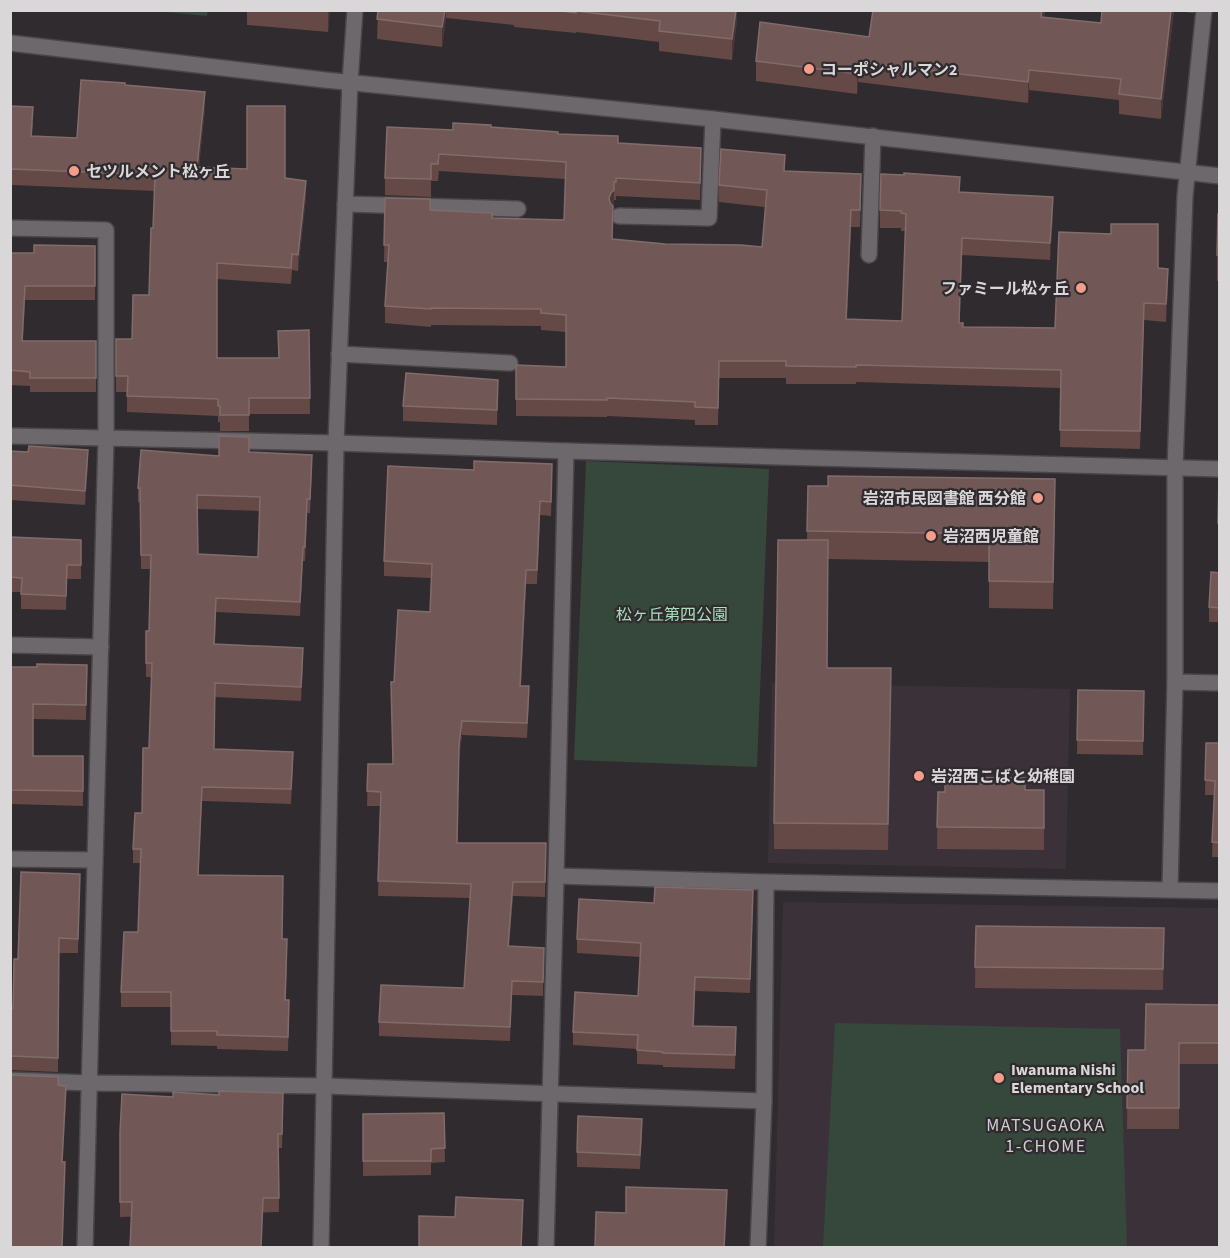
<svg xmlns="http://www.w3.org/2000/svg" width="1230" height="1258" font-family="'Source Sans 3','Noto Sans JP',sans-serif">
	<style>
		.built { fill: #3b3239 }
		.green { fill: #36473b }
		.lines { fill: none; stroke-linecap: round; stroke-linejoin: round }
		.minor-casing { stroke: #4a4649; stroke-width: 18 }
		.tertiary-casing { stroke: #4a4649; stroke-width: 18 }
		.minor { stroke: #6d686c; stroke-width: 15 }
		.tertiary { stroke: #6d686c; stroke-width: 15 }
		.wall { fill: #644946; fill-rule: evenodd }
		.shaded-wall { fill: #493636 }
		.building { fill: #715856; stroke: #816c6a; stroke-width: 1.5; fill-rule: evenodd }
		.poi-dot { fill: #f49d8b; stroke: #2f2b2e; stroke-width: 2 }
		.labels { text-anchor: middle; stroke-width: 4.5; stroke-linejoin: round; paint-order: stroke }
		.poi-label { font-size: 16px; font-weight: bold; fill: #dad7d9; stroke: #2f2b2e; text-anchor: start }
		.park-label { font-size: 16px; fill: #abdfbc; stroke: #2f2b2e }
		.neighbourhood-label { font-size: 18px; letter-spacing: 1.5px; fill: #d1ccd1; stroke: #2f2b2e }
	</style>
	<rect width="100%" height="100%" fill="#2f2b2e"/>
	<!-- built -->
	<g class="built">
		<polygon points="772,683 1070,689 1066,869 768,863"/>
		<polygon points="783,902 1219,908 1219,1247 774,1248"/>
	</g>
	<!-- green -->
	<g class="green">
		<polygon points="155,11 208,10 208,11 207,16"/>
		<polygon points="586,461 769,469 757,767 574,760"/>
		<polygon points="835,1023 1120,1029 1127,1247 823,1247"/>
	</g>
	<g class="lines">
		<defs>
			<g id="minor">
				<polyline points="350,82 355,10"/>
				<polyline points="345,204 518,209"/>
				<polyline points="619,216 709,218 713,119"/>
				<polyline points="10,228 106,230 106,438 85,1248"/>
				<polyline points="869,255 873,136"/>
				<polyline points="339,354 510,363"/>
				<polyline points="10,436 336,443 566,451 1220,469"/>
				<polyline points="10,645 101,647"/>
				<polyline points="1175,682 1220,683"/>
				<polyline points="10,859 95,860"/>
				<polyline points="556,876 766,882 1220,891"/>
				<polyline points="1170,889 1175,682 1175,468 1185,196 1204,10"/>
				<polyline points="10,1080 90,1083 325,1086 764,1101"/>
				<polyline points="546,1248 556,876 566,451"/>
				<polyline points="758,1248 764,1101 766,882"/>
			</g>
			<g id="tertiary">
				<polyline points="10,43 325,80 713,119 1220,176"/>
				<polyline points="321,1248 336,443 350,82"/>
			</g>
		</defs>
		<!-- minor casing -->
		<use href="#minor" class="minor-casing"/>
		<!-- tertiary casing -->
		<use href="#tertiary" class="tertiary-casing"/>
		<!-- minor -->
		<use href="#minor" class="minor"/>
		<!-- tertiary -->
		<use href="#tertiary" class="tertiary"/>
	</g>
	<!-- wall -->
	<g class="wall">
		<polygon points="247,10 330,10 328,32 247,25"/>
		<polygon points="378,10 737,10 737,20 732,60 659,51 659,42 576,32 576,33 514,27 514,25 446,18 442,47 377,39"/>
		<polygon points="873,10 1045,10 1044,17 1101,23 1102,10 1194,10 1194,13 1174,11 1161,119 1119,114 1119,100 1029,90 1028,103 858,82 857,94 756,81 756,61 869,37"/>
		<polygon points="125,85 205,108 199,167 285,178 306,197 298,271 292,270 291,284 217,279 217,358 279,358 309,330 310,414 249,414 249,431 220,431 220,422 218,422 218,416 127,412 127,392 116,392 116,339 132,339 149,295 153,228 155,191 12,185 11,187 10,187 10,106 33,123 32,136 77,138"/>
		<polygon points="491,127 558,134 618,143 701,166 700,200 616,196 616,200 614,200 613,208 613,239 665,244 762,247 765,207 719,202 719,185 785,172 861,191 860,227 851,227 847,319 902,321 906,231 901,231 901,228 880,228 880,210 960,192 1053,215 1050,260 962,255 959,323 963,327 1055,328 1158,268 1168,286 1166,322 1144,320 1140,449 1060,447 1061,388 856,382 856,384 786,384 786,378 719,378 718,425 695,425 695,420 607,416 607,417 516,416 516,365 566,367 566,332 541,330 541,326 431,325 431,327 385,323 385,306 388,262 384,262 385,198 430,210 492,218 564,220 565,179 439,171 438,181 431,181 431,197 385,195 385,178 453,130"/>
		<polygon points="1220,214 1220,381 1219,281 1217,281 1217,255"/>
		<polygon points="95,246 95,300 25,300 23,341 96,341 96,392 30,392 30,386 10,385 10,253 34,253"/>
		<polygon points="498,394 497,425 403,421 403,406"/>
		<polygon points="10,451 88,464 85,505 10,500"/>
		<path d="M249 452 312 469 310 513H307L305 561H303L300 616 216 612 215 644 303 662 301 701 215 697 214 749 293 766 291 804 202 801 198 875 282 939 287 953 286 1000 289 1014 288 1051 217 1049V1046L171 1045V1007H121V992L138 932 141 863H133V849L142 813 149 748 151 677H146V663L149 631 151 569H141L140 502H138V488L219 456ZM197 509 260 511 258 557 198 554Z"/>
		<polygon points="1219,476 1220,476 1220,538 1218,538"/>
		<polygon points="552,478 551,516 540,515 537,584 526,584 521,686 529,700 527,738 462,735 459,759 457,843 546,843 545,897 513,896 509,946 544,948 543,996 512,995 510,1041 379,1036 379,1022 464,988 470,898 378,896 380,806 367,806 368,764 393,764 394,682 430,612 431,578 384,576 384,561"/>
		<polygon points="808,486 1055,506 1053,609 989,608 989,562 828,559 827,668 891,668 888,850 774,849 774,823 807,540"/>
		<polygon points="10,537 81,540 81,579 67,579 66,610 21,609 21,592 10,592"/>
		<polygon points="1220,573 1220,622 1209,622 1209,607"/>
		<polygon points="87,665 86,720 33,719 33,756 83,756 83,806 10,804 10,667 37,667"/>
		<polygon points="1078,690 1144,691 1143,755 1077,754"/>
		<polygon points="1206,743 1220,743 1220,857 1212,857 1214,795 1205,795"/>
		<polygon points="1025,790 1044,790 1044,850 937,849 938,792"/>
		<polygon points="80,874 78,953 59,953 58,1072 11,1070 11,1008 13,1008 18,959"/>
		<polygon points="654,903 753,904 750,993 695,991 694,1026 736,1027 735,1069 663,1067 663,1065 637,1064 637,1049 573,1045 573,1032 638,996 640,957 577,953 577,939"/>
		<polygon points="976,926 1164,949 1163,990 975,988"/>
		<polygon points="1220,1005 1220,1064 1179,1064 1179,1129 1127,1129 1128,1050 1145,1050"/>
		<polygon points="283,1107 282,1148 278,1148 279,1212 120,1217 120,1132"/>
		<polygon points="444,1113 445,1162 431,1163 431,1175 363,1176 363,1114"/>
		<polygon points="642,1133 640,1169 577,1167 577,1152"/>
	</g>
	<!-- shaded-wall -->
	<g class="shaded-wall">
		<polygon points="328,10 330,10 328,32"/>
		<polygon points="445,10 446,10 446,18 442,47 442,27"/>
		<polygon points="736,10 737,10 737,20 732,60 732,39"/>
		<polygon points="1042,10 1045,10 1041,37 1041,17"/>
		<polygon points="1171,10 1174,10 1161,119 1161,99"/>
		<polygon points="858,62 858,82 857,94 857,74"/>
		<polygon points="1029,70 1029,90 1028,103 1028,82"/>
		<polygon points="205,92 205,108 197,183 197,167"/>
		<polygon points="306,181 306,197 298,271 298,255"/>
		<polygon points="614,182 614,200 612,256 609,198"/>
		<polygon points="1053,197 1053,215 1050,260 1050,243"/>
		<polygon points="851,210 851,227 846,337 846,319"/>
		<polygon points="1168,269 1168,286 1166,322 1166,304"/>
		<polygon points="25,286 25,300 22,355 22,341"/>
		<polygon points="498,380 498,394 497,425 497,410"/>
		<polygon points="88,450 88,464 85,505 85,491"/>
		<polygon points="307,499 307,513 305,561 305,547"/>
		<polygon points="303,547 303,561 300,616 300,602"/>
		<polygon points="526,570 526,584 520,700 520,686"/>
		<polygon points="303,648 303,662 301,701 301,687"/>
		<polygon points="462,721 462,735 459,759 459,745"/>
		<polygon points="202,787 202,801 198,889 198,875"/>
		<polygon points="513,882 513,896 508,960 508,946"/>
		<polygon points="1164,928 1164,949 1163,990 1163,969"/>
		<polygon points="512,981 512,995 510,1041 510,1027"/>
		<polygon points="66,1086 66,1100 62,1177 62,1162"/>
		<polygon points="727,1190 725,1248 724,1248"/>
	</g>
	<!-- building -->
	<g class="building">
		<polygon points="378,10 445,10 442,27 377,19"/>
		<polygon points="553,10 736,10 732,39 659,31 660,21 576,11 576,13"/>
		<polygon points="873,10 1042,10 1041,17 1101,23 1102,10 1171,10 1161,99 1119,94 1121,79 1029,70 1028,82 858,62 857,74 756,61 760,22 869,37"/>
		<polygon points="81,80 125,83 125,85 205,92 197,167 247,169 247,106 285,106 285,178 306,181 298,255 292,254 291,268 217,263 217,358 279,358 278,331 309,330 310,398 249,398 249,415 220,415 220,406 218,406 218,399 127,396 128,376 116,376 116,339 132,339 133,295 149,295 151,228 153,228 155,175 12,169 11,171 10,171 10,106 33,107 31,136 77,138"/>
		<polygon points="453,123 491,125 491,127 558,132 558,134 618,136 618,143 701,148 700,183 616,178 616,182 614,182 614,190 611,193 609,198 610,203 613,206 612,239 665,244 741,245 762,247 767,190 719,185 721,149 785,155 784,171 861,174 860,210 851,210 846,319 902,321 906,214 901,213 901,211 880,210 881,174 904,175 904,173 960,177 959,192 1053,197 1050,243 962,238 959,323 963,323 963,327 1055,328 1059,232 1111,234 1111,224 1158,224 1158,268 1168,269 1166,304 1144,303 1140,431 1060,430 1061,370 856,365 856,367 786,366 786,361 719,361 718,408 695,407 695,402 607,398 607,400 516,399 516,365 566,367 566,315 541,313 541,309 431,308 431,309 385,306 389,245 384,245 385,198 430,199 430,210 492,213 492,218 564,220 566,162 439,154 438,164 431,164 431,179 385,178 387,127 453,130"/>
		<polygon points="1218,214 1220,214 1220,356 1219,255 1217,255"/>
		<polygon points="34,245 95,246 95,286 25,286 22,341 96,341 96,378 30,378 30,372 10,370 10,253 34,253"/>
		<polygon points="406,373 498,380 497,410 403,406"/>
		<path d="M219 436 249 437V452L312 455 310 499H307L305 547H303L300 602 216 598 214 644 303 648 301 687 215 683 214 749 293 752 291 789 202 787 198 875 283 876 282 939H287L285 1000H289L288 1037 217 1035V1031H171V992H121L124 932H138L141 849H133L135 813H142L143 748H149L152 663H146V631H149L151 555H141L140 488H138L141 450 219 456ZM197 495 260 497 258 557 198 554Z"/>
		<polygon points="29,446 88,450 85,491 10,485 10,451 28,452"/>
		<polygon points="474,461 552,464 551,502 540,501 537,570 526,570 520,686 529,686 527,723 462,721 459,745 457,843 546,843 545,882 513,882 508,946 544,948 543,982 512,981 510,1027 379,1022 381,985 464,988 471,884 378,881 381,792 367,791 368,764 393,764 391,682 394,682 398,610 430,612 432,564 384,561 388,466 474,470"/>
		<polygon points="828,476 1055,479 1053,582 989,581 989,534 807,531 808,486 828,486"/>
		<polygon points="1219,476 1220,476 1220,523 1218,523"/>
		<polygon points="10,537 81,540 81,565 67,565 66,596 21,594 22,578 10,577"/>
		<polygon points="778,540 828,540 827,668 891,668 888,824 774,823"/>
		<polygon points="1211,572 1220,573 1220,608 1209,607"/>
		<polygon points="37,664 87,665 86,705 33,704 33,756 83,756 83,791 10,790 10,667 37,667"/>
		<polygon points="1078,690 1144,691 1143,741 1077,740"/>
		<polygon points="1206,743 1220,743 1220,843 1212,842 1215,781 1205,780"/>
		<polygon points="945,777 1025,778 1025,790 1044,790 1044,828 937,827 938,792 945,792"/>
		<polygon points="21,872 80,874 78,939 59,938 58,1058 11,1056 11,1008 13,1008 14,959 18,959"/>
		<polygon points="655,887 753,890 750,979 695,977 693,1026 736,1027 735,1055 663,1053 663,1052 637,1050 638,1035 573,1032 575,992 638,996 641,943 577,939 579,899 654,903"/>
		<polygon points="976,926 1164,928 1163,969 975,967"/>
		<polygon points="1146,1004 1220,1005 1220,1043 1179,1043 1179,1108 1127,1108 1128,1050 1145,1050"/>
		<polygon points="10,1075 58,1077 58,1085 66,1086 62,1162 65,1162 62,1248 10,1248"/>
		<polygon points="219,1091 283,1093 282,1134 278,1134 279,1198 263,1198 261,1248 130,1248 132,1202 120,1202 120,1132 122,1094 173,1097 173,1092 219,1095"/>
		<polygon points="444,1113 445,1148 431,1149 431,1161 363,1161 363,1114"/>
		<polygon points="578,1116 642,1119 640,1155 577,1152"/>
		<polygon points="626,1187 727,1190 724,1248 595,1248 596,1212 626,1213"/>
		<polygon points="456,1197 523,1200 521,1248 419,1248 419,1216 455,1217"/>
	</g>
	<!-- markers -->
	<g class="poi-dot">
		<circle cx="809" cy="69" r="6"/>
		<circle cx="74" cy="171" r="6"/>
		<circle cx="1081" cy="288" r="6"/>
		<circle cx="1038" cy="498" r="6"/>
		<circle cx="931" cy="536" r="6"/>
		<circle cx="919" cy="776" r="6"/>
		<circle cx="999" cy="1078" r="6"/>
	</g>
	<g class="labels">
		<!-- poi labels -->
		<g class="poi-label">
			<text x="821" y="75">コーポシャルマン2</text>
			<text x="86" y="177">セツルメント松ヶ丘</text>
			<text x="1069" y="294" text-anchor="end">ファミール松ヶ丘</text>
			<text x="1026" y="504" text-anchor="end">岩沼市民図書館 西分館</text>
			<text x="943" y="542">岩沼西児童館</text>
			<text x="931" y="782">岩沼西こばと幼稚園</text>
			<text x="1011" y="1075">Iwanuma Nishi<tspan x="1011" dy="18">Elementary School</tspan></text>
		</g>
		<!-- park labels -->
		<g class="park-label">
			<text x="672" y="620">松ヶ丘第四公園</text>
		</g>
		<!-- neighbourhood labels -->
		<g class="neighbourhood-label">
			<text x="1046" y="1131">MATSUGAOKA<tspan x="1046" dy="21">1-CHOME</tspan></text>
		</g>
	</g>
	<!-- border -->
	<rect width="1230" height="1258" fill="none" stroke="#dad7d9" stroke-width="24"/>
</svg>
